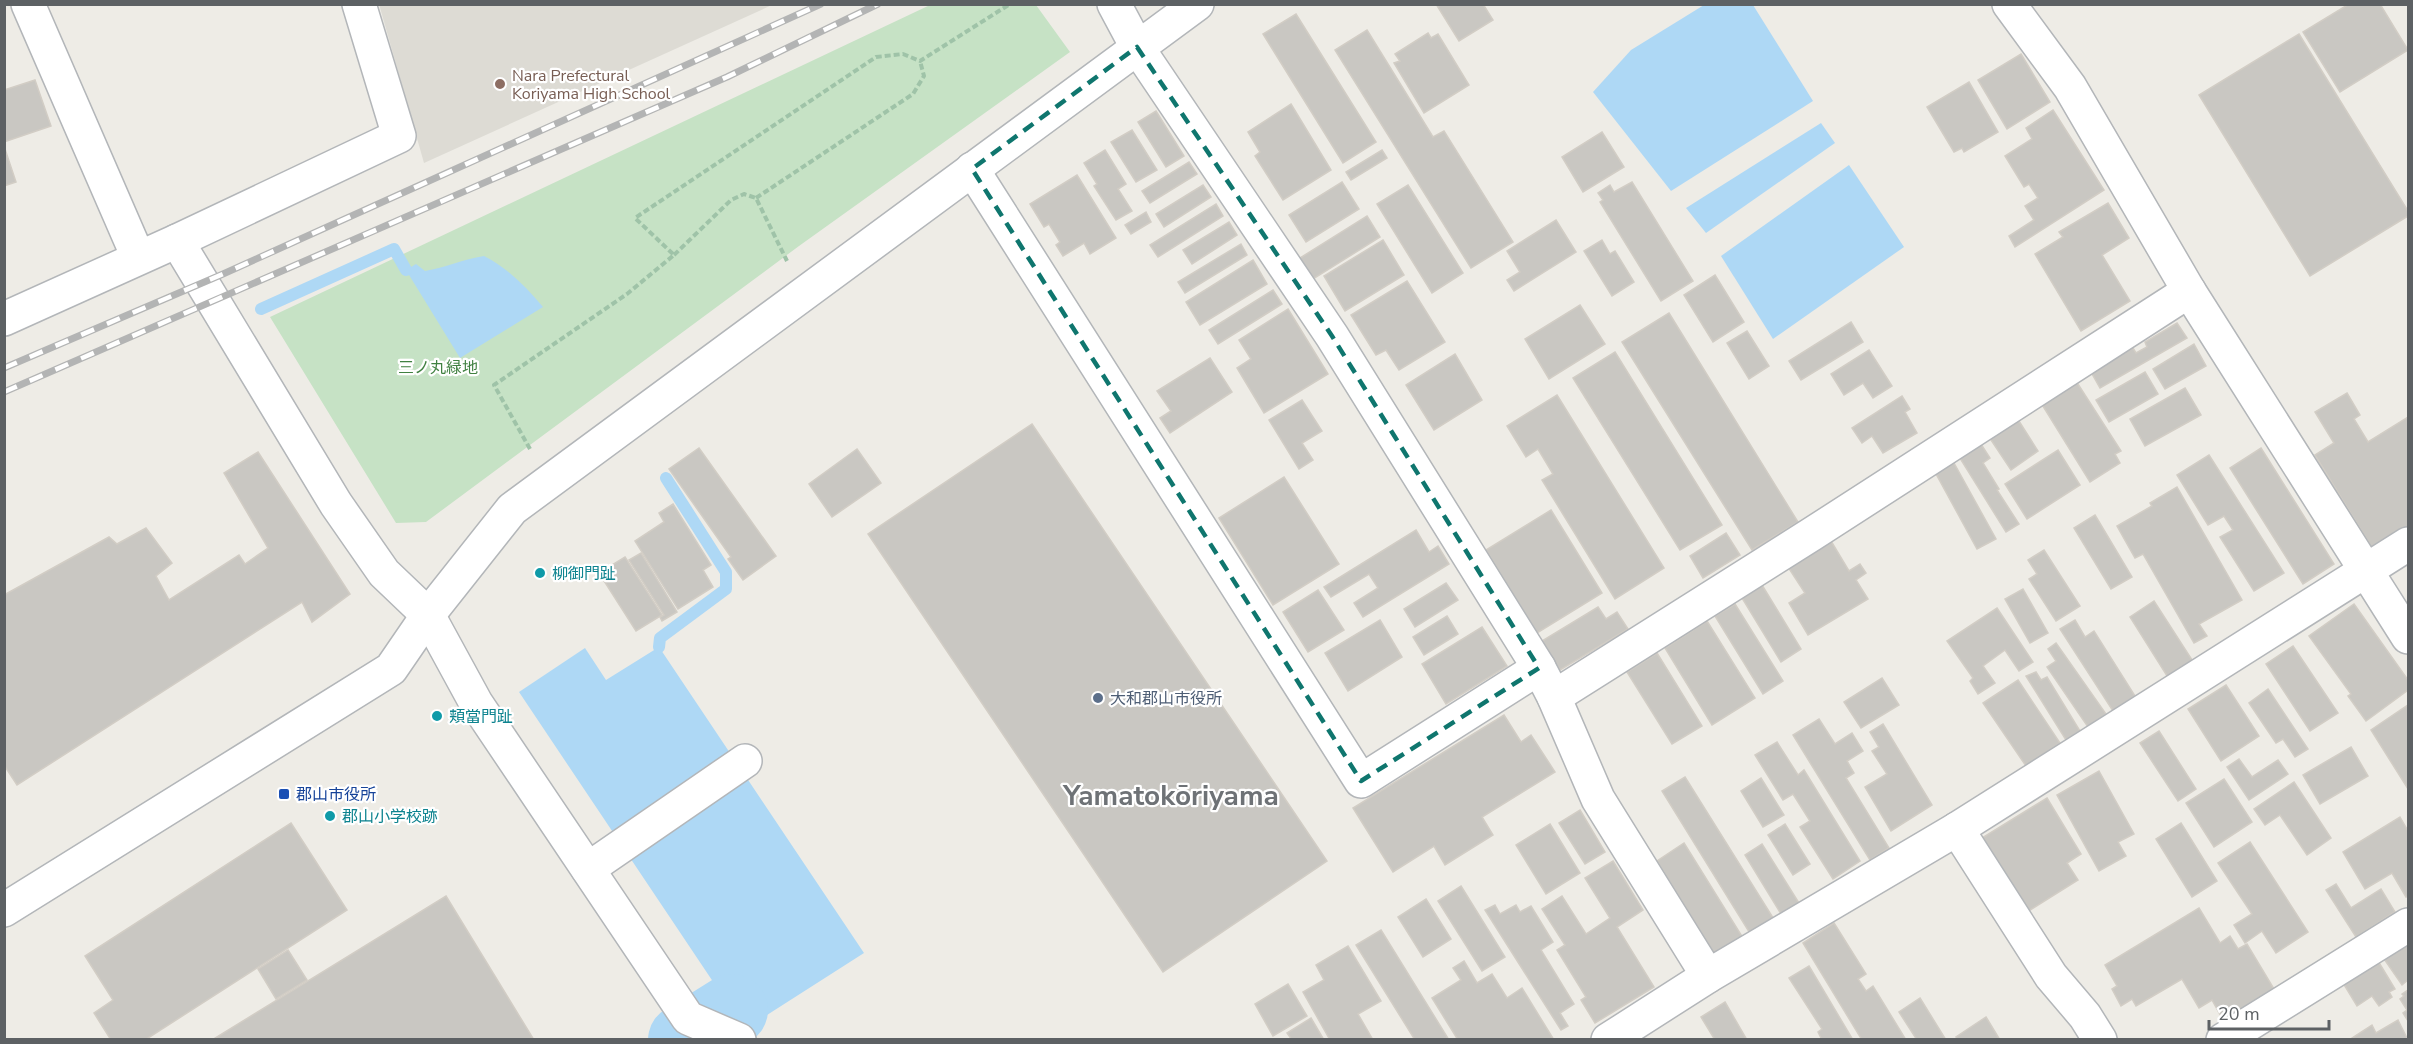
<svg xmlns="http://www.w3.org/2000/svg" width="2413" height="1044" font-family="'Nunito Sans','Noto Sans JP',sans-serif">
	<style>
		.education { fill: #dddbd4 }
		.green { fill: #c6e2c5 }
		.water { fill: #aed8f5 }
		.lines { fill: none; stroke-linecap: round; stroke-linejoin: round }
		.stream { stroke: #aed8f5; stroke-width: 12 }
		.river { stroke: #aed8f5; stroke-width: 72 }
		.building { fill: #c9c7c2; stroke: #d2cdc5; stroke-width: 1.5 }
		.minor-casing { stroke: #b3b6b9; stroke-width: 36 }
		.tertiary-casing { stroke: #b3b6b9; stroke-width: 36 }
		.path { stroke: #9fc3a8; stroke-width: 4; stroke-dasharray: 6 3; stroke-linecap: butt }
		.minor { stroke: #fff; stroke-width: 33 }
		.tertiary { stroke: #fff; stroke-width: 33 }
		.rail-casing { stroke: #b3b4b4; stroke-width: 7 }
		.rail { stroke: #fff; stroke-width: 4.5; stroke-dasharray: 14; stroke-linecap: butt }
		.marked { fill: none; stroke: #0f766e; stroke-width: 4.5; stroke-dasharray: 12 8; stroke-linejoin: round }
		.education-dot { fill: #8d6e63; stroke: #fff; stroke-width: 2 }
		.culture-dot { fill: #0f9aa8; stroke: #fff; stroke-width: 2 }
		.service-dot { fill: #5c6f8a; stroke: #fff; stroke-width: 2 }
		.transit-dot { fill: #1a4fb4; stroke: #fff; stroke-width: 2 }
		.labels { text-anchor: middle; stroke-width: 4.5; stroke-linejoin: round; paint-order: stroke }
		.education-label { font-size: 16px; fill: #785e54; stroke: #fff; text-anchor: start }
		.park-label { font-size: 16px; fill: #408141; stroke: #fff }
		.culture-label { font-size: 16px; fill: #0d838f; stroke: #fff; text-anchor: start }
		.service-label { font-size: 16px; fill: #4e5e75; stroke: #fff; text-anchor: start }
		.transit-label { font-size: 16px; fill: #164399; stroke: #fff; text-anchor: start }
		.town-label { font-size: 28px; font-weight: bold; fill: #6e7276; stroke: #fff }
	</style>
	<rect width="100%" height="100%" fill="#eeece6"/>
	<!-- education -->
	<polygon class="education" points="379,4 772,5 424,163"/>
	<!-- green -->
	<polygon class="green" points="930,5 1036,5 1070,52 799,246 426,522 396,523 270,317"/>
	<!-- water -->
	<g class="water">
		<polygon points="1753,5 1813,101 1671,191 1593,92 1631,50 1704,5"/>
		<polygon points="1821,123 1835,143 1706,233 1686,208"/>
		<polygon points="1849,165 1904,247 1773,339 1721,256"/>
		<path d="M484 256C508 268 526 287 543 307L460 358 406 270 416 264 425 271C445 268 463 259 484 256Z"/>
		<polygon points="659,647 864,953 767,1015 740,1022 519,692 585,648 606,680"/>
	</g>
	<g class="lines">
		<!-- stream -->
		<g class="stream">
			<polyline points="261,309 394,249 406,270"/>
			<polyline points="659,647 660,638 726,589 726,572 666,478"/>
		</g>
		<!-- river -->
		<polyline class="river" points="684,1040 732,1010"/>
	</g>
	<!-- building -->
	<g class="building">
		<polygon points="1436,4 1483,4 1493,20 1459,41"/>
		<polygon points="2349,4 2380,4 2408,50 2340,92 2303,32"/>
		<polygon points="1296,14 1376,142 1343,163 1263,34"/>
		<polygon points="1367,30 1433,137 1444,131 1513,242 1471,268 1335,50"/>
		<polygon points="1428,33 1431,38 1438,34 1469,85 1424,113 1394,63 1400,61 1395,54"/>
		<polygon points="2299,34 2408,211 2408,216 2310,276 2199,95"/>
		<polygon points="2021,54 2050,102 2007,129 1978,80"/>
		<polygon points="35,80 51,126 4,142 4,90"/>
		<polygon points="1969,82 1998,132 1964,152 1962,148 1954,152 1927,107"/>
		<polygon points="1291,104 1331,170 1283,200 1255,156 1260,152 1248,132"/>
		<polygon points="2053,110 2104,190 2015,247 2009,236 2034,220 2025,206 2038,198 2029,184 2024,187 2005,156 2032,139 2026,128"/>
		<polygon points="1156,111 1184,156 1166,167 1138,122"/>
		<polygon points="1132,130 1157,170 1136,182 1111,142"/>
		<polygon points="1602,132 1624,167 1583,192 1562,157"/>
		<polygon points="4,146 16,182 4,186"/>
		<polygon points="1105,150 1126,184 1118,189 1132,211 1116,220 1094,186 1097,184 1084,163"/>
		<polygon points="1382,150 1387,158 1351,180 1346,172"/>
		<polygon points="1189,162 1197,174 1150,203 1142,191"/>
		<polygon points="1077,175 1116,238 1090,254 1084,243 1063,256 1056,245 1060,242 1049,224 1044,227 1030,204"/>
		<polygon points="1342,182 1359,209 1306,242 1289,215"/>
		<polygon points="1632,182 1693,281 1661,301 1600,202 1603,200 1598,193 1610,185 1614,192"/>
		<polygon points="1203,185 1211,197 1164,227 1156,214"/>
		<polygon points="1408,185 1463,273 1432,293 1377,204"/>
		<polygon points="2108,203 2129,238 2102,255 2130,301 2081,331 2035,254 2063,237 2059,232"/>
		<polygon points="1216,204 1223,216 1158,257 1150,245"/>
		<polygon points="1146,212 1151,222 1131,234 1125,225"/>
		<polygon points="1367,216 1380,237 1313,279 1300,258"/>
		<polygon points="1556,220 1576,252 1514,291 1507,280 1520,272 1507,251"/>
		<polygon points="1229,222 1237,235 1192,264 1183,250"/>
		<polygon points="1383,240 1404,275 1345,311 1324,276"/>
		<polygon points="1602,240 1610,254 1615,251 1634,282 1612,296 1584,251"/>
		<polygon points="1241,244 1247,255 1185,293 1178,282"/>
		<polygon points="1253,260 1267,284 1200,325 1186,302"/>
		<polygon points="1715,275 1744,322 1713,342 1684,295"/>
		<polygon points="1407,281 1445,342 1399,370 1386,350 1376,355 1351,315"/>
		<polygon points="1273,290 1282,304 1218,344 1209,330"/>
		<polygon points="1580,305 1605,344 1549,379 1525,339"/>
		<polygon points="1288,309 1328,374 1264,413 1237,368 1251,359 1239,340"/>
		<polygon points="1669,313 1798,522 1752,550 1622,342"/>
		<polygon points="1851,322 1863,342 1801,380 1789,361"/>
		<polygon points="2177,323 2187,338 2100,388 2091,372 2133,348 2136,353 2147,347 2145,342"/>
		<polygon points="1747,331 1769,366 1749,379 1727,343"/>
		<polygon points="2194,344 2206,366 2165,389 2153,369"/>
		<polygon points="1869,350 1892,386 1873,398 1863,383 1844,395 1831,374"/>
		<polygon points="1615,352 1722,525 1680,550 1573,378"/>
		<polygon points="1455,354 1482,400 1434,430 1406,385"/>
		<polygon points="1210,358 1232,392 1170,433 1160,418 1171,411 1157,391"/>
		<polygon points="2145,372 2158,394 2109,422 2096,400"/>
		<polygon points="2076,381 2121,451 2115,454 2120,463 2090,482 2041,403"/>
		<polygon points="2185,388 2201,415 2145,446 2130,419"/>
		<polygon points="2347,393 2360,415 2354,419 2368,442 2408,417 2408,526 2372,548 2315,455 2334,443 2315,412"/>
		<polygon points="1557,395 1664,568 1615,599 1542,480 1553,474 1538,449 1526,457 1507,426"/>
		<polygon points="1902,396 1910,409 1905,412 1917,433 1883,453 1872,436 1862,443 1852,428"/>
		<polygon points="1302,400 1322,431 1302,443 1313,460 1299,469 1269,420"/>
		<polygon points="2017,418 2038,451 2011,470 1989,437"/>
		<polygon points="1032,424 1327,861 1163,972 868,534"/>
		<polygon points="1979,441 1990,458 1983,463 1999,489 1997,490 2019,524 2006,532 1958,455"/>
		<polygon points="699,448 776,556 743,580 728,559 731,557 669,469"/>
		<polygon points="2261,448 2334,564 2303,584 2230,468"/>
		<polygon points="857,449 881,483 832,517 809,484"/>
		<polygon points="2058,450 2080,485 2027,519 2005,484"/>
		<polygon points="258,452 350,594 312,622 302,602 17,785 4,765 4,595 109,537 117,544 146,528 172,563 156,576 169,600 239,555 245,564 268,548 224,473"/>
		<polygon points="2209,455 2284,573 2254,591 2220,537 2233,530 2224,516 2208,525 2177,475"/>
		<polygon points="1954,463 1996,539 1977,549 1935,472"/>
		<polygon points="1284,477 1339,564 1273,605 1219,518"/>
		<polygon points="2177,487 2242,600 2199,624 2207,636 2194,643 2143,554 2135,558 2117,526 2152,506 2150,503"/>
		<polygon points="673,504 711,565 703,570 713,587 678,609 635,541 664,522 659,513"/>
		<polygon points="1551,510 1602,593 1537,633 1486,550"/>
		<polygon points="2095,515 2132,577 2111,589 2074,528"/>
		<polygon points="1416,530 1429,552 1438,546 1449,564 1363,617 1354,603 1378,588 1369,574 1331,597 1324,587"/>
		<polygon points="1726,533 1740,555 1703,578 1690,556"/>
		<polygon points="1831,541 1849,571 1860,564 1866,573 1856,580 1868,599 1808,635 1789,603 1805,593 1788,567"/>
		<polygon points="2044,550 2080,606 2056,621 2029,579 2037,574 2028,560"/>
		<polygon points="641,553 677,612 662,621 660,617 664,615 629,560"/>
		<polygon points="625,557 662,615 636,631 599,573"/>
		<polygon points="1446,583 1458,600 1415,627 1404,609"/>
		<polygon points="1762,585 1801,649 1781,662 1742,598"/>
		<polygon points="2023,589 2048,633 2030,643 2005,599"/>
		<polygon points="1318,590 1344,630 1308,652 1283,612"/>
		<polygon points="2154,601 2194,663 2169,679 2130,617"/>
		<polygon points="1735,604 1783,681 1763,694 1715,616"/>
		<polygon points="2354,604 2408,680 2408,690 2366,721 2348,696 2351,694 2309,636"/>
		<polygon points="1598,607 1606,619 1617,612 1628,629 1560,670 1542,641"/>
		<polygon points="1997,608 2033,662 2019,671 2005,650 1983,666 1995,683 1978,694 1970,681 1973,678 1947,641"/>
		<polygon points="1447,616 1458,634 1424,655 1413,637"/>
		<polygon points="1380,620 1402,657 1348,691 1325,653"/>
		<polygon points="2075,620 2085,637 2094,631 2135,696 2113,711 2060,629"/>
		<polygon points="1707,621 1755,698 1712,725 1665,648"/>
		<polygon points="1482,627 1507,666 1446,704 1422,664"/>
		<polygon points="2056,643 2106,714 2088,727 2047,667 2056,661 2048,649"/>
		<polygon points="2293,646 2338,713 2310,731 2266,664"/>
		<polygon points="1657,653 1702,726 1672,744 1627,672"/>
		<polygon points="2036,672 2041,680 2047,677 2080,731 2066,740 2026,676"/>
		<polygon points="1882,678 1899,705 1861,728 1844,702"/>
		<polygon points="2018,680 2060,743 2026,766 1983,703"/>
		<polygon points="2226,685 2259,736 2221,761 2188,709"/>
		<polygon points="2268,689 2308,749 2295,757 2283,739 2276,743 2249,703"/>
		<polygon points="2408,705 2408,789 2371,730"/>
		<polygon points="1504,715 1521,742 1531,735 1555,772 1482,817 1493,835 1445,865 1434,846 1393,872 1353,808"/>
		<polygon points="1819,719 1835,744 1852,733 1863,751 1847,761 1854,773 1846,778 1889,848 1870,860 1793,735"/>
		<polygon points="1883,724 1932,805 1891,831 1865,787 1887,774 1872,751 1879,747 1870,732"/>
		<polygon points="2159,731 2196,789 2178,801 2140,743"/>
		<polygon points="1777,742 1798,775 1804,770 1860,861 1833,879 1800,827 1810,821 1793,794 1783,800 1755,755"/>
		<polygon points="2351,747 2368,776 2320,804 2303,775"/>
		<polygon points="2239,759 2252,777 2278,760 2288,774 2249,800 2227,767"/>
		<polygon points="2099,771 2134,834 2118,842 2126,856 2099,871 2057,795"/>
		<polygon points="1685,777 1775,921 1751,935 1662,791"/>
		<polygon points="1761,778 1784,815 1763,827 1741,791"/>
		<polygon points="2224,779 2252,822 2214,847 2186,803"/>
		<polygon points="2294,782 2331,838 2307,855 2280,815 2265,825 2254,809"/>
		<polygon points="2047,798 2081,854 2067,863 2078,880 2027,912 1982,838"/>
		<polygon points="1580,810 1605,852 1585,864 1559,823"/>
		<polygon points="2400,817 2408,831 2408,896 2406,897 2392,873 2365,889 2343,852"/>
		<polygon points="291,823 347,910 145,1040 111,1040 94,1013 113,1000 85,956"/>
		<polygon points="2181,823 2217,881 2192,897 2156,839"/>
		<polygon points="1550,824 1580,873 1546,894 1516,845"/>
		<polygon points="1785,824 1810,864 1793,875 1768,835"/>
		<polygon points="2250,842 2308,932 2276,953 2262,931 2245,943 2234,925 2252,914 2218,863"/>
		<polygon points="1684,843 1743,938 1715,955 1657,861"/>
		<polygon points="1762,844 1799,903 1781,914 1745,855"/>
		<polygon points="1613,861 1643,910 1617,927 1654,987 1595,1023 1581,1000 1586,997 1557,950 1565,945 1542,909 1562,896 1586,934 1610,918 1585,878"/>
		<polygon points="2336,884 2351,908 2381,889 2395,912 2356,937 2326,890"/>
		<polygon points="1461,886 1505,957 1482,971 1438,901"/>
		<polygon points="446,896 534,1040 212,1040"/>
		<polygon points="1426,899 1451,939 1423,957 1398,917"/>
		<polygon points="1495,905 1500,914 1516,905 1520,912 1531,906 1553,942 1541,950 1574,1004 1560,1013 1568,1026 1561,1030 1485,910"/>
		<polygon points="2199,908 2220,943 2230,936 2238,949 2247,944 2274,989 2223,1020 2212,1000 2199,1008 2182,979 2136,1006 2132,999 2121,1006 2112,989 2117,986 2105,965"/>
		<polygon points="1834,923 1866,974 1858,979 1866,991 1873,986 1906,1040 1862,1040 1803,943"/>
		<polygon points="1381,930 1449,1040 1415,1040 1356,945"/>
		<polygon points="2408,938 2408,980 2402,985 2382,956"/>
		<polygon points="1348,946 1381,1001 1358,1014 1373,1040 1330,1040 1303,992 1324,980 1316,965"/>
		<polygon points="288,950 307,980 276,999 258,969"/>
		<polygon points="1464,961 1477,983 1492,974 1507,998 1522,988 1554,1040 1458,1040 1432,998 1461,980 1453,968"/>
		<polygon points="2378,961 2395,989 2389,992 2392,997 2379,1006 2372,996 2357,1006 2343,983"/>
		<polygon points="1809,966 1853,1040 1822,1040 1818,1032 1822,1029 1789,978"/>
		<polygon points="1288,984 1307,1016 1273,1036 1255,1004"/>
		<polygon points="2408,990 2408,1021 2403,1013 2407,1010 2400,999 2404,996 2402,994"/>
		<polygon points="1920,998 1946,1040 1917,1040 1899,1012"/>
		<polygon points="1725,1002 1747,1040 1715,1040 1701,1017"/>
		<polygon points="1986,1017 2000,1040 1958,1040 1956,1037"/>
		<polygon points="1311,1018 1324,1040 1292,1040 1287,1033"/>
		<polygon points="2398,1020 2408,1040 2349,1040 2372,1025 2376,1033"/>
	</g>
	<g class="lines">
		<defs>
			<g id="minor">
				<polyline points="28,4 138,257"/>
				<polyline points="1114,4 1137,47 1332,336 1539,668 1554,697 1598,799 1708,976"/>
				<polyline points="2009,4 2070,87 2189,291 2408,637"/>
				<polyline points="972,169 1361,781 1539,668"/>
				<polyline points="177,241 336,504 384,573 428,615 476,703 688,1018 739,1040"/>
				<polyline points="4,319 177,241 399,136 359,4"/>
				<polyline points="1554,697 1812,534 2189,291"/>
				<polyline points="1957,829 2051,976 2085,1016 2100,1040"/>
				<polyline points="588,869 745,761"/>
				<polyline points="1608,1040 1708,976 1957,829 2408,544"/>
				<polyline points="2223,1040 2408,925"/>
			</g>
			<polyline id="tertiary" points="4,910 391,669 428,615 512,509 1197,4"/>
		</defs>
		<!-- minor casing -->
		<use href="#minor" class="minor-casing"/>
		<!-- tertiary casing -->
		<use href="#tertiary" class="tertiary-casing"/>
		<!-- path -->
		<g class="path">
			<polyline points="756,198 913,94 924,76 920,61"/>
			<polyline points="674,255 731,200 744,194 756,198 787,261"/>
			<polyline points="530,449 494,385 627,294 674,255 635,218 876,57 903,54 920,61 1010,4"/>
		</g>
		<!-- minor -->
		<use href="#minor" class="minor"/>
		<!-- tertiary -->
		<use href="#tertiary" class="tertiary"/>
		<defs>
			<g id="rail">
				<polyline points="4,368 223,274 821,4"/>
				<polyline points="4,392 727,77 878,4"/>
			</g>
		</defs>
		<!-- rail casing -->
		<use href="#rail" class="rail-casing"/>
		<!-- rail -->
		<use href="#rail" class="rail"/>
	</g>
	<!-- marked area -->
	<path class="marked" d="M1137 47 1332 336 1539 668 1361 781 972 169Z"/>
	<!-- markers -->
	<circle class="education-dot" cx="500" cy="84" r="6"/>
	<g class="culture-dot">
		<circle cx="540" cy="573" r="6"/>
		<circle cx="437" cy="716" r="6"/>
		<circle cx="330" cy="816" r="6"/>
	</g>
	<circle class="service-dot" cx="1098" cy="698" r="6"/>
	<rect class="transit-dot" x="278" y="788" width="12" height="12" rx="3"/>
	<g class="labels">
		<!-- education labels -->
		<g class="education-label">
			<text x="512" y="81">Nara Prefectural<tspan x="512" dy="18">Koriyama High School</tspan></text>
		</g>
		<!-- park labels -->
		<g class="park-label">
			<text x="438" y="373">三ノ丸緑地</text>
		</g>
		<!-- culture labels -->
		<g class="culture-label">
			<text x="552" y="579">柳御門趾</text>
			<text x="449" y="722">頬當門趾</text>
			<text x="342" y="822">郡山小学校跡</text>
		</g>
		<!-- service labels -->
		<g class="service-label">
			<text x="1110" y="704">大和郡山市役所</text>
		</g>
		<!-- transit labels -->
		<g class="transit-label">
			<text x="296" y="800">郡山市役所</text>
		</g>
		<!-- town labels -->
		<g class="town-label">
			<text x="1171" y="805">Yamatokōriyama</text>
		</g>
	</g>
	<!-- border -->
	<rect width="2413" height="1044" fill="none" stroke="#5d6164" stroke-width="12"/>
	<!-- scale -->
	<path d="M2209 1020v9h120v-9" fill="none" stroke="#5d6164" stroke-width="3"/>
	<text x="2218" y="1020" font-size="18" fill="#5d6164" stroke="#ffffff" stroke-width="4.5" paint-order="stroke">20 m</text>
</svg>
